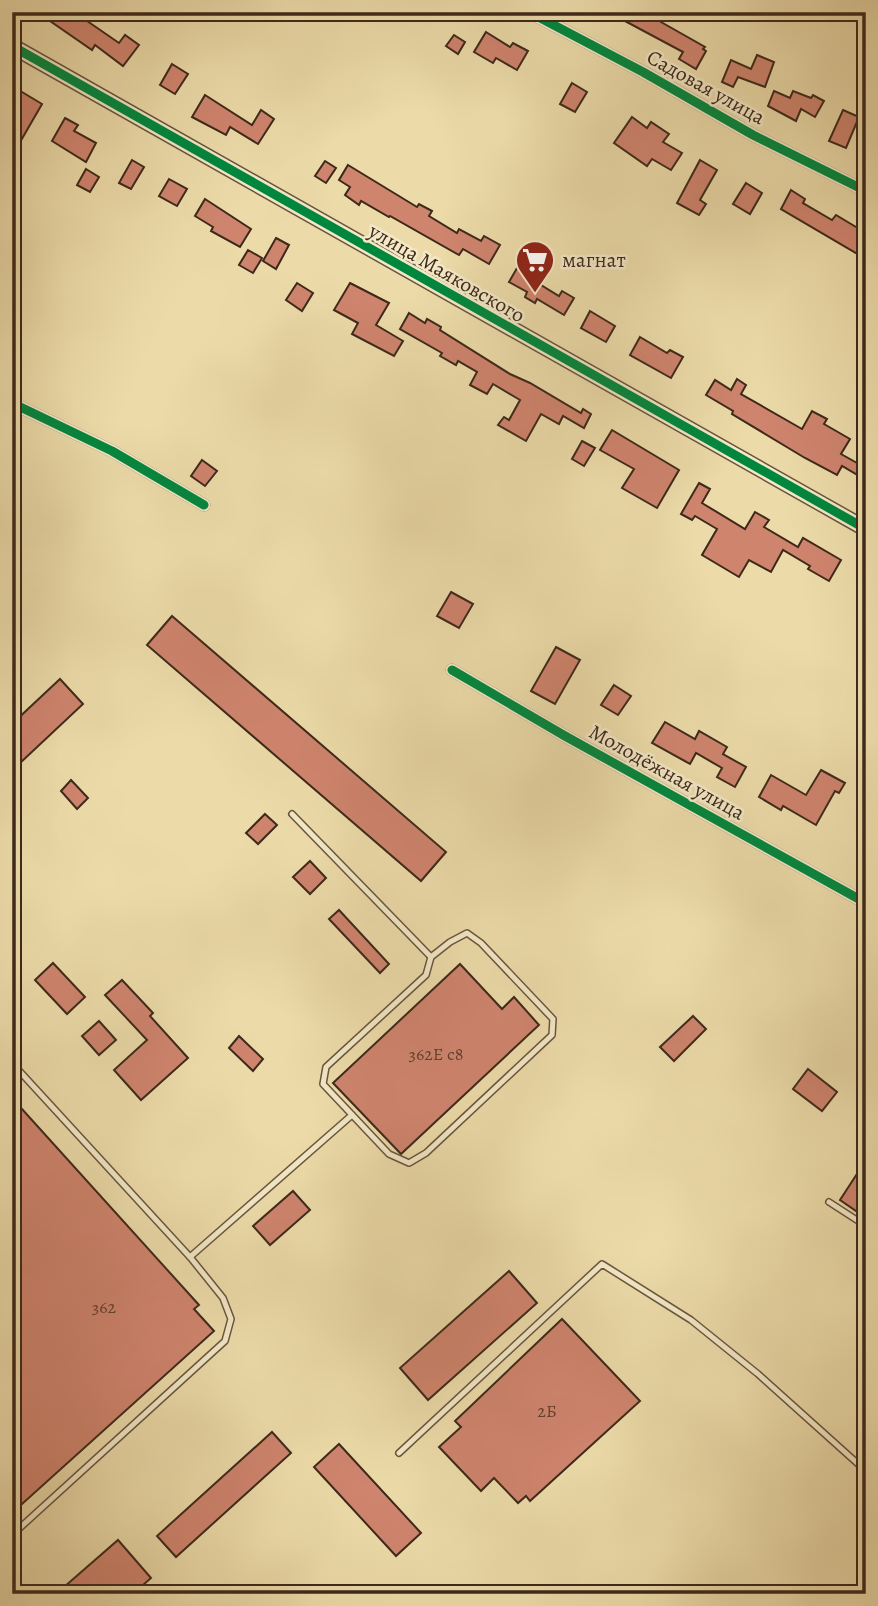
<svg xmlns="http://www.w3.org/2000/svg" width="878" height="1606" font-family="Alegreya,serif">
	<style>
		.building { fill: #cf846e; stroke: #3d291a; stroke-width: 2 }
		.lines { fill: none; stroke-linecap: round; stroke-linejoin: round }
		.service-casing { stroke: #69563e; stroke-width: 8 }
		.minor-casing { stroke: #69563e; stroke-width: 13 }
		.tertiary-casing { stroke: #69563e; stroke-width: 17 }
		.service { stroke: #f3e8c7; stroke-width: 5 }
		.minor { stroke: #f3e8c7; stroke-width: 10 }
		.tertiary { stroke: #f3e8c7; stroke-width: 14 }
		.cycleway-casing { stroke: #f3e8c7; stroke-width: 13 }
		.cycleway { stroke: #00873e; stroke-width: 9 }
		.labels { text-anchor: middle; stroke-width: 5; stroke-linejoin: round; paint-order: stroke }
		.number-label { font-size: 18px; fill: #62402f }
		.street-label { font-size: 21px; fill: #3d291a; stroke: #f3e8c7 }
		.poi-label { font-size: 21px; fill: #3d291a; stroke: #f3e8c7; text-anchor: start }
	</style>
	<rect width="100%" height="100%" fill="#ecdba9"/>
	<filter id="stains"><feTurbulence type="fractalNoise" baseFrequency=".00286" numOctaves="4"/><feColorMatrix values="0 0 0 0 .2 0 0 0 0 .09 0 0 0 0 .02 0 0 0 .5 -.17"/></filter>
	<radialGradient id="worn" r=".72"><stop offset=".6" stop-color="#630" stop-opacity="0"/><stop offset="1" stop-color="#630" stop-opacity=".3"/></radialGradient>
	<!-- building -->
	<g class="building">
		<polygon points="37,12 74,12 119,43 125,35 139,45 123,66 95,45 92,50"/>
		<polygon points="630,12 667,12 661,22 705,47 703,49 706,51 696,69 679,59 683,52 625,21"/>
		<polygon points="486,32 510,47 513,43 528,51 517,70 496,58 493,63 474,52"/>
		<polygon points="454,35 465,42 458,54 446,46"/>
		<polygon points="757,55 774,62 765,87 738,77 733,87 722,82 731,60 751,69"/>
		<polygon points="172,64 188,74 175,94 160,85"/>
		<polygon points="572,83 587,92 575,112 560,104"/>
		<polygon points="12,86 42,104 12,156"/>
		<polygon points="774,91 790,98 793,91 811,98 813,95 824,101 815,117 801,109 796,121 768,106"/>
		<polygon points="205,95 252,125 261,110 274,119 258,144 230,127 226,135 192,117"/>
		<polygon points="843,110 859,117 846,148 829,141"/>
		<polygon points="632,117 647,128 651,122 669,134 663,142 682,153 671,170 652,159 647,166 614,143"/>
		<polygon points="65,118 78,125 74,131 96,143 86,162 52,141"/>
		<polygon points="132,160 144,167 131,189 119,183"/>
		<polygon points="700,160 717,170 700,200 706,204 699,215 677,203"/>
		<polygon points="325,161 336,168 326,183 315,176"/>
		<polygon points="348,165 417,207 419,204 432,211 429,216 457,233 459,229 481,241 484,236 500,245 489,264 463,249 459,255 390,216 389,217 361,201 359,205 345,195 350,187 339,180"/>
		<polygon points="86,169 99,177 90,192 77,185"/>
		<polygon points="169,179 187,189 177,206 159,196"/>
		<polygon points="746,183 762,193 750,214 733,204"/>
		<polygon points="791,190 805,199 803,203 832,220 836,215 866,233 866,259 781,209"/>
		<polygon points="205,199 251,229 240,247 211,231 213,227 195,216"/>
		<polygon points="276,238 289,245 276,269 263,261"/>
		<polygon points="248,250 262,258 253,273 239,265"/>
		<polygon points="521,261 533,268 528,277 559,296 562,291 574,298 564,315 537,299 535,303 525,297 527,292 509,282"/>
		<polygon points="297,283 313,293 302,311 286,300"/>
		<polygon points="350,283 389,303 376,325 403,341 394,356 352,334 358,323 334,310"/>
		<polygon points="590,311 615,326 606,342 581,328"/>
		<polygon points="409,313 425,323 427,319 441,327 440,330 510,374 530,383 581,413 583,409 591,414 584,428 563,416 559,424 541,414 526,441 498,425 504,417 509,420 520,400 493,384 487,394 470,385 477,372 458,361 456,365 440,356 442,353 400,329"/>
		<polygon points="640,337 667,353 670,350 683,357 671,378 630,355"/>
		<polygon points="737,379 746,385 741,394 802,429 812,411 827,419 824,424 850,439 841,454 866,468 866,480 842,466 837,475 805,458 732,414 733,411 706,395 715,380 731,390"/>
		<polygon points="612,430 679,470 657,508 622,488 634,469 600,450"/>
		<polygon points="582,441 595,448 584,466 572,459"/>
		<polygon points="202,460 217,471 205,486 191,476"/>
		<polygon points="699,483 710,489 702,503 745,529 755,512 769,520 764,527 798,547 803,538 841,560 829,581 808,569 810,566 783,550 771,572 749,560 739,577 702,555 717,529 695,516 692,520 681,514"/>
		<polygon points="451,592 473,604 459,628 437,616"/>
		<polygon points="172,616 446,852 421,881 147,645"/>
		<polygon points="556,647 580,660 555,704 531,691"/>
		<polygon points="60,679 83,704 19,764 12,757 12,724"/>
		<polygon points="614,685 631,696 618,715 601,705"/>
		<polygon points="665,722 695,739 699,731 727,747 723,754 746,767 735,787 717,777 722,768 696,753 690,764 652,743"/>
		<polygon points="821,770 845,783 839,793 835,791 816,825 783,806 781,810 759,797 771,775 806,795"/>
		<polygon points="71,780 88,798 77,809 61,791"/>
		<polygon points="265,814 277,825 258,844 246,833"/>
		<polygon points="310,861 326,878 310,894 293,877"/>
		<polygon points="339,910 389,964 380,973 329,919"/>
		<polygon points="53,963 85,997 67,1014 35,980"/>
		<polygon points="460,964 502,1009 514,997 539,1025 401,1154 333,1083"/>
		<polygon points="122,980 153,1013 150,1016 188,1058 141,1100 114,1070 147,1040 105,995"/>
		<polygon points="693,1016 706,1029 674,1061 660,1047"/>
		<polygon points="99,1021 116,1040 99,1055 82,1036"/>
		<polygon points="239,1036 263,1059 253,1071 229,1048"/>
		<polygon points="808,1069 837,1092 822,1111 793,1089"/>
		<polygon points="12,1098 199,1305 194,1309 214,1331 12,1513"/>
		<polygon points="866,1160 866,1203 859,1213 840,1200"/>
		<polygon points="293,1191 310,1210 270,1245 253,1226"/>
		<polygon points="509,1271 537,1303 428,1400 400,1368"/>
		<polygon points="562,1319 640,1401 530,1501 526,1496 518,1503 494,1478 481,1491 439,1447 461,1427 455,1421"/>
		<polygon points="272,1432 291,1453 176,1557 157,1536"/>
		<polygon points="339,1444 421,1533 396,1556 314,1467"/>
		<polygon points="118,1540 151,1578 133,1594 56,1594"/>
	</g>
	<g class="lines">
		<defs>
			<g id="service">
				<polyline points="292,814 431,957"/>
				<polygon points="467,933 481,943 553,1019 552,1035 426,1153 409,1163 389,1154 323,1084 326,1067 426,975 431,957 450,942"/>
				<polyline points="12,1063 190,1257 223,1298 231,1319 225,1341 12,1535"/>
				<polyline points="829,1202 866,1226"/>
				<polyline points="190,1257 352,1115"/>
				<polyline points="399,1453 602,1264 691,1320 758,1374 866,1471"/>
			</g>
			<g id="minor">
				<polyline points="529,12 643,72 753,135 866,191"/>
				<polyline points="12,403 112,451 204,505"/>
				<polyline points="452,670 565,736 866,903"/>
			</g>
			<polyline id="tertiary" points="12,46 866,529"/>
		</defs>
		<!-- service casing -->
		<use href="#service" class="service-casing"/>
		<!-- minor casing -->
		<use href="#minor" class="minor-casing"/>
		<!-- tertiary casing -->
		<use href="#tertiary" class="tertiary-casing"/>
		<!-- service -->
		<use href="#service" class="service"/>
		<!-- minor -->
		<use href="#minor" class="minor"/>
		<!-- tertiary -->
		<use href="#tertiary" class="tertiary"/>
		<defs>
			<g id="cycleway">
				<polyline points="529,12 643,72 753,135 866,191"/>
				<polyline points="12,46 866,529"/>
				<polyline points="12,403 112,451 204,505"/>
				<polyline points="452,670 565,736 866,903"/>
			</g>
		</defs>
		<!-- cycleway casing -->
		<use href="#cycleway" class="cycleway-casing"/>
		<!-- cycleway -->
		<use href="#cycleway" class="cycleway"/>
	</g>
	<!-- icons -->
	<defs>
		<symbol id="supermarket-pin" viewBox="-11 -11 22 30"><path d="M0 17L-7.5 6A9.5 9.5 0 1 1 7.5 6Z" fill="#8f2418" stroke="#f3e8c7"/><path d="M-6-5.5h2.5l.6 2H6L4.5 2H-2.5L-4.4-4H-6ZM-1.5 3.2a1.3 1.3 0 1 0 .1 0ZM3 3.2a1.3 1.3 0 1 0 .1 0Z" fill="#fff"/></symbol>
	</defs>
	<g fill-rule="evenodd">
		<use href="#supermarket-pin" x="513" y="238" width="44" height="60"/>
	</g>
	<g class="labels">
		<!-- number labels -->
		<g class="number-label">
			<text x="436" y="1060">362Е с8</text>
			<text x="104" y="1313">362</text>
			<text x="547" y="1417">2Б</text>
		</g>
		<!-- street labels -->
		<g class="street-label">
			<text transform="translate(706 87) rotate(29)" y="7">Садовая улица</text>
			<text transform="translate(447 273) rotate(30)" y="7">улица Маяковского</text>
			<text transform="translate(667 772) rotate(29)" y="7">Молодёжная улица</text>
		</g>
		<!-- poi labels -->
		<g class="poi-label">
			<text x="562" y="267">магнат</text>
		</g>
	</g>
	<!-- margin -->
	<rect width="878" height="1606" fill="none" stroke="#ecdba9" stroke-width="42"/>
	<rect x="14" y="14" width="850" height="1578" fill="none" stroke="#3d291a" stroke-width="3.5"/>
	<rect x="21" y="21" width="836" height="1564" fill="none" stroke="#3d291a" stroke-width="2"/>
	<rect width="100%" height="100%" filter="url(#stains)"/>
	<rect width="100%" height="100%" fill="url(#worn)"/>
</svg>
